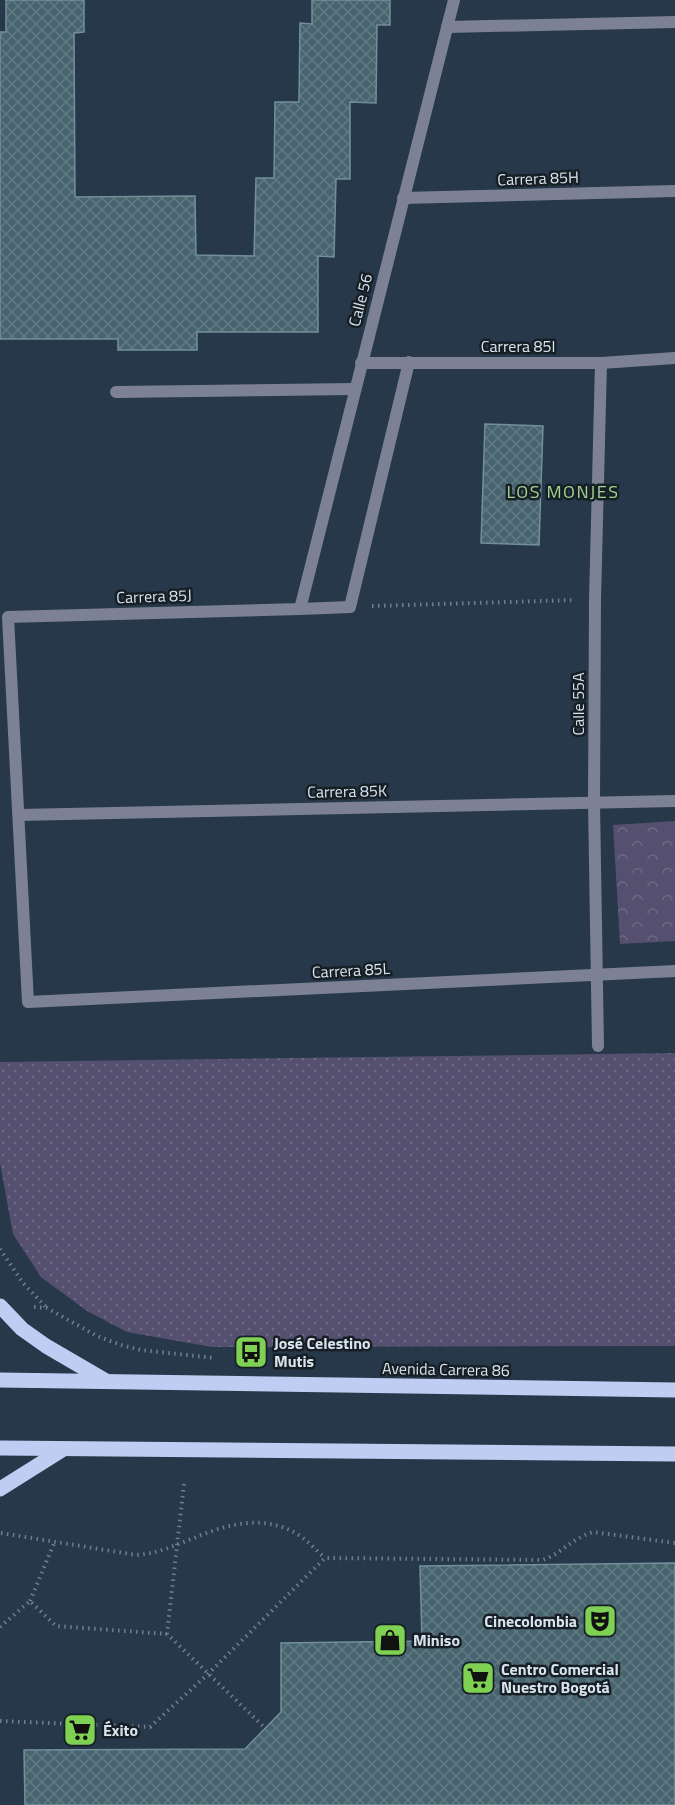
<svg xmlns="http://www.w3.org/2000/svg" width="675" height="1805" font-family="'Titillium Web',sans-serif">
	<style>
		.grass { fill: url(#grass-dots) }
		.park { fill: url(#park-crowns) }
		.building { fill: url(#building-cross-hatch); stroke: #72909c; stroke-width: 1.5 }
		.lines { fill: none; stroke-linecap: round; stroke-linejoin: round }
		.path { stroke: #707f8d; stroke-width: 4; stroke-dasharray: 1.5 4.5; stroke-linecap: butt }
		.lane { stroke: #7c8294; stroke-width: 12 }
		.street { stroke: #7c8294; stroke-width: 12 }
		.primary { stroke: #c0cdf2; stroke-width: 15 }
		.labels { text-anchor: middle; stroke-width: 5; stroke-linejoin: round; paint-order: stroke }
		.street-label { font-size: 16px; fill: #d9e4ee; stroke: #171f26 }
		.poi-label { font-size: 16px; font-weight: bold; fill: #d9e4ee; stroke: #171f26; text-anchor: start }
		.neighbourhood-label { font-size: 18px; letter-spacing: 1.5px; fill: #a4d291; stroke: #171f26 }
	</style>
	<defs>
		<pattern id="grass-dots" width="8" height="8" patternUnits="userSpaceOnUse" patternTransform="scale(1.5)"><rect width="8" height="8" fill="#55506f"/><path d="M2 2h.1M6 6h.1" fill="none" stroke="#6d6984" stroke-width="1.8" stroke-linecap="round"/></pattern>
		<pattern id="park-crowns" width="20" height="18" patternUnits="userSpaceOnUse" patternTransform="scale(1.5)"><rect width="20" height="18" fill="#55506f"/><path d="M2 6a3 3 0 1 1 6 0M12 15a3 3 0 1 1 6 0" fill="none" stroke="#6d6984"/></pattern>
		<pattern id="building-cross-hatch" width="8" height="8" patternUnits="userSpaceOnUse" patternTransform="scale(1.5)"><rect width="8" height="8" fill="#48646f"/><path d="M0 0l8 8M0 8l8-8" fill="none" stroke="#627a84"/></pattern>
	</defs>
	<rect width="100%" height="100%" fill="#263849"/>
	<!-- grass -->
	<polygon class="grass" points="675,1053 675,1346 212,1347 127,1332 87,1311 41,1277 13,1234 0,1163 0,1062"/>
	<!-- park -->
	<polygon class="park" points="675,821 675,941 620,944 613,825"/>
	<!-- building -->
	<g class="building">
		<polygon points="6,0 84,0 84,32 74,33 75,197 195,196 196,255 254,256 256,178 274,178 275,102 299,102 300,23 312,24 312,0 390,0 390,25 377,25 376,103 350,102 350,179 336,179 334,257 318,256 318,332 197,332 197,350 118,350 118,339 0,339 0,32 6,32"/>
		<polygon points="485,424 543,426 539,545 481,543"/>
		<polygon points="675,1563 675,1805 25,1805 24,1750 245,1749 281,1712 281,1643 422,1641 420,1566"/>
	</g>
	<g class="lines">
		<!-- path -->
		<g class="path">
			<polyline points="372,606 575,600"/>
			<polyline points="0,1249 23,1283 46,1307"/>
			<polyline points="34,1307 47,1308 97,1336 121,1345 141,1350 214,1358"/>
			<polyline points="184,1484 167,1634 265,1728"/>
			<path d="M1 1533 136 1555C157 1554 175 1545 194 1538 227 1524 264 1514 297 1534 307 1540 316 1550 325 1558"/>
			<polyline points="30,1601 55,1541"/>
			<polyline points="0,1627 30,1601 56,1626 167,1634"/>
			<path d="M0 1721 150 1727 208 1674 325 1558 542 1560C562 1554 570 1539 593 1532L675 1543"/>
		</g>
		<!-- lane -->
		<g class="lane">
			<polyline points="116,392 354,389"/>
			<polyline points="300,609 350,607 409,362"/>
		</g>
		<!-- street -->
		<g class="street">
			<polyline points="454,0 300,609 8,617 28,1002 675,971"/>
			<polyline points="447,27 675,22"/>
			<polyline points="403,198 675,191"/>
			<polyline points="361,363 601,363 675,358"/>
			<polyline points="19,815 675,801"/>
			<polyline points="598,1046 594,803 595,600 601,363"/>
		</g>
		<!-- primary -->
		<g class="primary">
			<polyline points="0,1306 22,1329 46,1346 106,1381"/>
			<polyline points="0,1380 675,1390"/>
			<polyline points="0,1448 675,1454"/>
			<polyline points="0,1489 62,1450"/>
		</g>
	</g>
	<!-- icons -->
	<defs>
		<symbol id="bus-square" viewBox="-11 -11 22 22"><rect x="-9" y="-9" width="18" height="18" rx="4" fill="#7ed153" stroke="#171f26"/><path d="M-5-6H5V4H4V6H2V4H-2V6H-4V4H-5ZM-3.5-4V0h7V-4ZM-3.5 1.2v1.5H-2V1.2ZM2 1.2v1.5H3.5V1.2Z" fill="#111"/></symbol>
		<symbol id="theatre-square" viewBox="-11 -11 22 22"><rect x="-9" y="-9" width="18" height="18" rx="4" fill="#7ed153" stroke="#171f26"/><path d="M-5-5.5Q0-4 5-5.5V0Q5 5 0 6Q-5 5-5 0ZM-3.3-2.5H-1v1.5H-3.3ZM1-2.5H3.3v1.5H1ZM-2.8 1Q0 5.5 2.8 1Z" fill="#111"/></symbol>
		<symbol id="shop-square" viewBox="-11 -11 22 22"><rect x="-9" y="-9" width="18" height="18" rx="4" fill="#7ed153" stroke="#171f26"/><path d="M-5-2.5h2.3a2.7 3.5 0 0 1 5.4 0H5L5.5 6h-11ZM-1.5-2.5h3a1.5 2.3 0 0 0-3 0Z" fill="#111"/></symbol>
		<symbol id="supermarket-square" viewBox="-11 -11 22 22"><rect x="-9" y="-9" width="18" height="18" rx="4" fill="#7ed153" stroke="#171f26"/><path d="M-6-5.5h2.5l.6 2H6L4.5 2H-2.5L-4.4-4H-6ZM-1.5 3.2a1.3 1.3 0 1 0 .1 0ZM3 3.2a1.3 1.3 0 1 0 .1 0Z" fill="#111"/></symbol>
	</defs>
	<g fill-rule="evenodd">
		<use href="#bus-square" x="232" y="1333" width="38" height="38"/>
		<use href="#theatre-square" x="581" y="1602" width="38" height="38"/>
		<use href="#shop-square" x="371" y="1621" width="38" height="38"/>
		<use href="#supermarket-square" x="459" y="1659" width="38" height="38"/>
		<use href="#supermarket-square" x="61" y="1711" width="38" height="38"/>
	</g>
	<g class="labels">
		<!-- street labels -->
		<g class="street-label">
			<text transform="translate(538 178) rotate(-2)" y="6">Carrera 85H</text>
			<text transform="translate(360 300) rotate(-76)" y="6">Calle 56</text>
			<text x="518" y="352">Carrera 85I</text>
			<text transform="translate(154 596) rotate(-2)" y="6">Carrera 85J</text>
			<text transform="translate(578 704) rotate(-90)" y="6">Calle 55A</text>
			<text transform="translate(347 791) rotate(-1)" y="6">Carrera 85K</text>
			<text transform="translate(351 970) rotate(-3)" y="6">Carrera 85L</text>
			<text transform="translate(446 1369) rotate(1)" y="6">Avenida Carrera 86</text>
		</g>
		<!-- poi labels -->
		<g class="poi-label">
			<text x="274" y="1349">José Celestino<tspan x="274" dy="18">Mutis</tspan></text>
			<text x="577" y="1627" text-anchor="end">Cinecolombia</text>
			<text x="413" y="1646">Miniso</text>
			<text x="501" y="1675">Centro Comercial<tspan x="501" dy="18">Nuestro Bogotá</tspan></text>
			<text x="103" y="1736">Éxito</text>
		</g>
		<!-- neighbourhood labels -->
		<g class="neighbourhood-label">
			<text x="563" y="498">LOS MONJES</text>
		</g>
	</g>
</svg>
